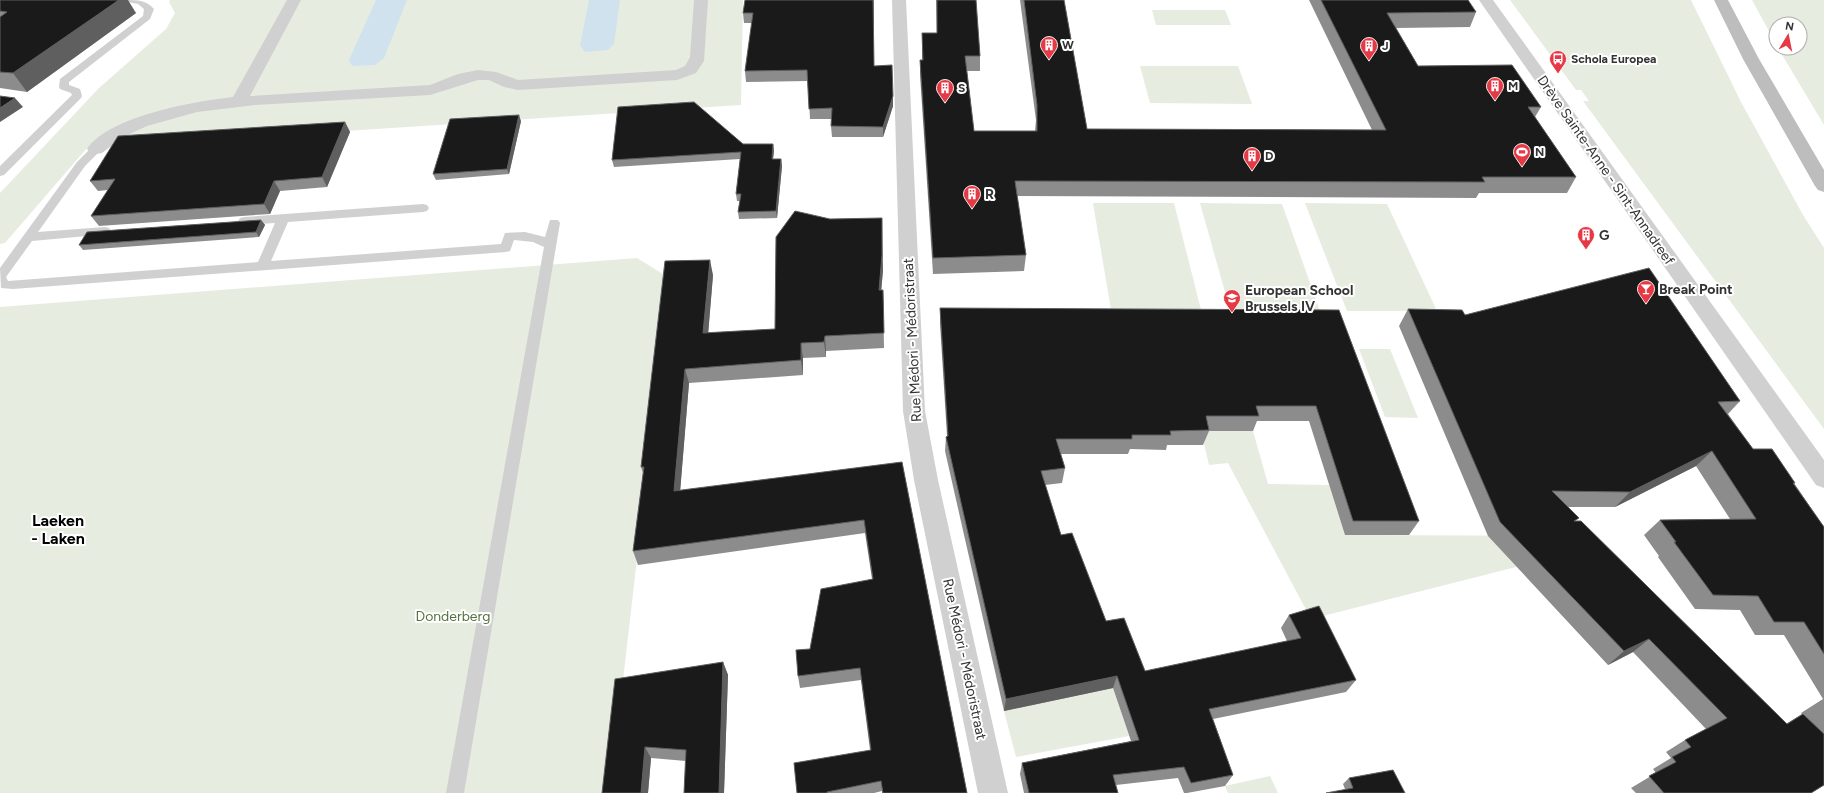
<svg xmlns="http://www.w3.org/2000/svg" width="1824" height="793" font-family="Figtree,sans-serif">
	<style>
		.green { fill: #e6ecdf }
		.water { fill: #cfe2ee }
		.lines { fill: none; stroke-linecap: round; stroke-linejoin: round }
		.lane { fill: #d0d0d0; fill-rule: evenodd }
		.street { fill: #d0d0d0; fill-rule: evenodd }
		.secondary { fill: #bdbdbd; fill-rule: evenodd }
		.wall { fill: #8c8c8c; fill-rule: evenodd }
		.shaded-wall { fill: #5f5f5f }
		.building { fill: #1a1a1a; stroke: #5f5f5f }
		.labels { text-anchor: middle; stroke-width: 4; stroke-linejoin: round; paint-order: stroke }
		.far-poi-label { font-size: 12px; font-weight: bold; fill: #333; stroke: #fff; text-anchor: start }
		.street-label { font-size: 14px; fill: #333; stroke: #fff }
		.poi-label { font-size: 14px; font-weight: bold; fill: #333; stroke: #fff; text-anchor: start }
		.park-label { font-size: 14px; fill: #56703f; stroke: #fff }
		.quarter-label { font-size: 16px; font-weight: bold; fill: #000; stroke: #fff }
	</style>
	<rect width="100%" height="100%" fill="#fff"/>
	<!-- green -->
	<g class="green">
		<polygon points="170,0 743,0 741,105 87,148 5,243 0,244 0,193 99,88 166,29 175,13 169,2"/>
		<polygon points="1510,0 1691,0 1741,102 1803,215 1824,248 1824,429 1583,101 1589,101 1581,90 1576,90"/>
		<polygon points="1752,0 1824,0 1824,125 1778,48 1800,48 1800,24 1776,24 1776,44"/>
		<polygon points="1152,10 1225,10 1231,25 1156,25"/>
		<polygon points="1140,66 1238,66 1252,104 1150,103"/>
		<polygon points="1093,203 1174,203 1201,310 1111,310"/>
		<polygon points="1200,203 1282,204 1320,311 1230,310"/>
		<polygon points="1305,203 1387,204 1437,311 1347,311"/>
		<polygon points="637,258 666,276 646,481 610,793 0,793 0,307"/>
		<polygon points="1359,349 1390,349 1418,418 1385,417"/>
		<polygon points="1201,431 1253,431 1268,484 1329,485 1345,535 1552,536 1516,567 1311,619 1228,463 1209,465"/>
		<polygon points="1113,688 1129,736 1016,757 1004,711"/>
		<polygon points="1270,776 1278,793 1228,793 1225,786"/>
	</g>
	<!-- water -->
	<g class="water">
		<polygon points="376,0 407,0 384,58 375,65 352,66 349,60"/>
		<polygon points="589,0 620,0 614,44 608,50 585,52 580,45"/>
	</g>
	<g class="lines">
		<!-- lane -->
		<g class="lane">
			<path d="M126 0C138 0 146 0 154 9L150 19 69 82V85L80 89 82 96 81 98 4 175 0 176V166L72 95 71 93 60 89 59 87 60 79 143 16 144 9 138 4 128 2Z"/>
			<polygon points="96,146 102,149 85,166 38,232 105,227 109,228 111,231 109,234 32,241 6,277 8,281 258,262 275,223 244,225 240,224 238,221 240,218 244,217 423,204 427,205 429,208 427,211 423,212 288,222 271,261 501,244 505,233 525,232 545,237 550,220 558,220 560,223 464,793 446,793 544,247 533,242 514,240 510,251 506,252 13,289 1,288 0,268 77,162 92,147"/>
		</g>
		<!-- street -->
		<g class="street">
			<path d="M287 0H301L250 96 430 85 458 74 478 70 496 72 518 80 676 70 685 66 690 57 694 0H708L704 61 696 73 677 80 518 90 504 87 489 80H478L430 95 255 105 197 112 147 126 123 137 102 153 96 154 90 153 87 149C109 116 196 101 233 97Z"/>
			<polygon points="892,0 906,0 925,411 938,480 1008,793 978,793 914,480 903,411"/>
			<polygon points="1479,0 1493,0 1824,460 1824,488 1816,485"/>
		</g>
		<!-- secondary -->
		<polygon class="secondary" points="1714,0 1728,0 1759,59 1824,170 1824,192 1818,190 1815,186 1743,59"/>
	</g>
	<!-- wall -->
	<g class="wall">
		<polygon points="0,0 136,13 27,92 0,88"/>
		<polygon points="874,0 874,66 893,106 883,137 832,137 831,126 832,119 810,119 808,81 746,82 745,71 752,23 744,23 743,13"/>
		<polygon points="936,0 976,0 980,56 980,71 967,71 974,131 1035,131 1036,120 1020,0 1064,0 1087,129 1372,130 1309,0 1468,0 1476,12 1470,27 1396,28 1418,66 1541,107 1535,117 1576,177 1567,193 1479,193 1476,198 1017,196 1026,255 1024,271 933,274 920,75 920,60 922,60 922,33 937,33"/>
		<polygon points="521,121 509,174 436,180 433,174"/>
		<polygon points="345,122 350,132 327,187 280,191 270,214 99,226 91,216 108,190 98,191 90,181"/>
		<polygon points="743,144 773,144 774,151 773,159 781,159 782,166 777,218 739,219 738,212 740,201 737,201 736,194 740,159 614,167 612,160"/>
		<polygon points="261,220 265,225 259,237 83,250 79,245"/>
		<polygon points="883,270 881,290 883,290 884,348 826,351 826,357 803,358 803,375 689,383 680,491 902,462 967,793 882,793 882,791 874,793 797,793 870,750 861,680 800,688 798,676 810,649 872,579 865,533 638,565 633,551 643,473 641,467 713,275 708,333 775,329"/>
		<polygon points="940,308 1339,310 1419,521 1409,535 1345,535 1309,421 1257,421 1253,431 1209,431 1203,445 1167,445 1166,450 1130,449 1128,454 1061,454 1065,468 1062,483 1045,485 1061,535 1106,621 1145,671 1287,641 1281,628 1289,615 1356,680 1346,692 1213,719 1233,775 1225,786 1187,793 1184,793 1178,778 1116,785 1118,793 1024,793 1020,774 1022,763 1131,741 1113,688 1004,711 945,451 946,437 947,436 940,324"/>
		<path d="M1408 309 1465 315 1740 401 1728 414 1753 449 1795 483H1794L1824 527V785L1811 793H1636L1631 788 1656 773 1653 769 1671 758 1666 752 1685 740 1706 729 1633 652 1608 665 1488 536 1399 326ZM1696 466 1730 519 1660 520 1644 535 1659 556 1658 557 1695 609 1740 610 1755 635H1784L1823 699 1801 713 1802 714 1786 724 1576 521 1567 507H1615Z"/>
		<polygon points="723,662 728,675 724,793 684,793 686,761 651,758 648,793 602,793"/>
		<polygon points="1349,778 1405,793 1345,789 1343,784"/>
	</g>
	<!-- shaded-wall -->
	<g class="shaded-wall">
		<polygon points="119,0 128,0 136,13 27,92 13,73"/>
		<polygon points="893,96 893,106 883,137 883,127"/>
		<polygon points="15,98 23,107 0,122 0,108"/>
		<polygon points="519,115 521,121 509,174 507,169"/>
		<polygon points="345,122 350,132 327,187 322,177"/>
		<polygon points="773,144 774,151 772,166 772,159"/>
		<polygon points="781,159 782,166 777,218 776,211"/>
		<polygon points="274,181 280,191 270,214 264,204"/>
		<polygon points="882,218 883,270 880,305 879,290"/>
		<polygon points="261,220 265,225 259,237 256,232"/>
		<polygon points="710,260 713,275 707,348 703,333"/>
		<polygon points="825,336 826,351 826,357 824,342"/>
		<polygon points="801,343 803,358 803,375 801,360"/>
		<polygon points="685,369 689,383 679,505 674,491"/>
		<polygon points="1712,451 1696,466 1615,507 1630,492"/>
		<polygon points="1649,639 1633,652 1608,665 1624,651"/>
		<polygon points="723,662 728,675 724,793 719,793"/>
		<polygon points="1117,676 1113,688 1004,711 1006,699"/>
		<polygon points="645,747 651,758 648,793 641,793"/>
	</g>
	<!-- building -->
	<g class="building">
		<polygon points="0,0 119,0 13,73 0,72 0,17 7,12 0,11"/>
		<polygon points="745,0 873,0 874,66 892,65 893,96 883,127 831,126 832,108 809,109 807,70 745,71 753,13 743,13"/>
		<polygon points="937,0 976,0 980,56 965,56 974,131 1037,131 1037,105 1024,0 1064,0 1087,129 1386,130 1321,0 1468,0 1476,12 1387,13 1418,66 1512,65 1541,107 1528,107 1576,177 1482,177 1485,182 1015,181 1026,255 933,258 920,60 923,60 922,33 937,33"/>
		<polygon points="0,96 15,98 0,108"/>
		<polygon points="694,102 743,144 773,144 772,159 781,159 776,211 738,212 741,194 736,194 741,152 612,160 618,107"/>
		<polygon points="519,115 507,169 433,174 450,119"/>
		<polygon points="345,122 322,177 274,181 264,204 91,216 115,179 90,181 118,136"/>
		<polygon points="795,211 830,219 882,218 882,255 879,290 883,290 884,333 825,336 824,342 801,343 801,360 685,369 674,491 902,462 967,793 883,793 881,781 827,792 827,793 797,793 794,763 871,750 860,668 798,676 796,650 810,649 821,589 873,579 864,520 633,551 644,467 641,467 665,261 710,260 703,333 775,329 776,237"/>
		<polygon points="261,220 256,232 79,245 87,232"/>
		<polygon points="1649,268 1740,401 1718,402 1753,449 1772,449 1795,483 1793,483 1824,527 1824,654 1804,622 1774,622 1758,596 1713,595 1674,542 1676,542 1660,520 1756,519 1712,451 1630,492 1552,491 1579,518 1574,521 1581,521 1787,724 1803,714 1824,734 1824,785 1811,793 1664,793 1649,776 1676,762 1672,757 1691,747 1685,740 1727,718 1649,639 1624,651 1500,522 1408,309 1462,310 1465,315"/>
		<polygon points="940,308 1339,310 1419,521 1353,521 1316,406 1256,406 1259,416 1206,416 1209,430 1170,431 1171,435 1132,435 1132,439 1056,439 1065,468 1041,471 1061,535 1072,533 1106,621 1124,618 1145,671 1301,638 1289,615 1319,606 1356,680 1209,709 1233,775 1191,783 1184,767 1113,775 1118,793 1029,793 1022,763 1139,740 1117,676 1006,699 946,437 948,436"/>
		<polygon points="723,662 719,793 684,793 686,750 645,747 641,793 602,793 615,679"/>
		<polygon points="1393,770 1405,793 1326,793 1353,788 1349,778"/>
	</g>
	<!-- icons -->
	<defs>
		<symbol id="building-pin" viewBox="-11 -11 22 30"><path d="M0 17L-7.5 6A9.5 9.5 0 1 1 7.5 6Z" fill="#e63946" stroke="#fff"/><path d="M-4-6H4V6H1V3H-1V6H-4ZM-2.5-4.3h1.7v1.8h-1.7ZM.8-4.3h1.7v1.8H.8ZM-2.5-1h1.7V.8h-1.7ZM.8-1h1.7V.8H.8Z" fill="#fff"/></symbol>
		<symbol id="bus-pin" viewBox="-11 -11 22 30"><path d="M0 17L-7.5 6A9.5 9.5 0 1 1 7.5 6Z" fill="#e63946" stroke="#fff"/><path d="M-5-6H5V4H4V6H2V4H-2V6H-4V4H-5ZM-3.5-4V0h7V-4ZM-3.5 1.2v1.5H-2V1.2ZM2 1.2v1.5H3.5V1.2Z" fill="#fff"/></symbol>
		<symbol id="stadium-pin" viewBox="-11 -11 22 30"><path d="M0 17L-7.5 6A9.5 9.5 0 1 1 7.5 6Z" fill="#e63946" stroke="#fff"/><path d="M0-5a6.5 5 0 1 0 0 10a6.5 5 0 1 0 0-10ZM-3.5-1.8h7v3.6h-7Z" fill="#fff"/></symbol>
		<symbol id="bar-pin" viewBox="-11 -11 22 30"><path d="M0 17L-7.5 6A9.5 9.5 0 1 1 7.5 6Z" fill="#e63946" stroke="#fff"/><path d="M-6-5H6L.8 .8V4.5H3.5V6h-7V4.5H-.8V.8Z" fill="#fff"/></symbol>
		<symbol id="school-pin" viewBox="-11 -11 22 30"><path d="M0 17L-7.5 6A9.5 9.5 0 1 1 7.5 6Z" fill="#e63946" stroke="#fff"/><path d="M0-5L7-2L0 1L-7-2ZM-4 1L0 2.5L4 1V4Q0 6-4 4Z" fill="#fff"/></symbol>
	</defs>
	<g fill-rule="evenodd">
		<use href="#building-pin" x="1039" y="35" width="20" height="27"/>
		<use href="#building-pin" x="1359" y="36" width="20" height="27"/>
		<use href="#bus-pin" x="1548" y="49" width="20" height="27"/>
		<use href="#building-pin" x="1485" y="76" width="20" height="27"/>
		<use href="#building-pin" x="935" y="78" width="20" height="27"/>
		<use href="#stadium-pin" x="1512" y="142" width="20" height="27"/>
		<use href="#building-pin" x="1242" y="146" width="20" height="27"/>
		<use href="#building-pin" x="962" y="184" width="20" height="27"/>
		<use href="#building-pin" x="1576" y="225" width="20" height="27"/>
		<use href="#bar-pin" x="1636" y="279" width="20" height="27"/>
		<use href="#school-pin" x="1222" y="288" width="20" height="27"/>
	</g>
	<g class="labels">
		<!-- far-poi labels -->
		<g class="far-poi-label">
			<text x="1062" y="49">W</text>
			<text x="1382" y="50">J</text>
			<text x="1571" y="63">Schola Europea</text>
			<text x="1508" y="90">M</text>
			<text x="958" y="92">S</text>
			<text x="1535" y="156">N</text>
			<text x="1265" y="160">D</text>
		</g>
		<!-- street labels -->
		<g class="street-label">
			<text transform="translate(1606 170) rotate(55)" y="5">Drève Sainte-Anne - Sint-Annadreef</text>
			<text transform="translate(912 340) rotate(-93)" y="5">Rue Médori - Médoristraat</text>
			<text transform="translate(965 659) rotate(78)" y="5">Rue Médori - Médoristraat</text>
		</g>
		<!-- poi labels -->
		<g class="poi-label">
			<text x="985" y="199">R</text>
			<text x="1599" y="240">G</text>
			<text x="1659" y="294">Break Point</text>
			<text x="1245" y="295">European School<tspan x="1245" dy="16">Brussels IV</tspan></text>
		</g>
		<!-- park labels -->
		<g class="park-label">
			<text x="453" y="621">Donderberg</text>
		</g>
		<!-- quarter labels -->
		<g class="quarter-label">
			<text x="58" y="526">Laeken<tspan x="58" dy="18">- Laken</tspan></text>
		</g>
	</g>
	<!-- north arrow -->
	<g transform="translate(1788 36) rotate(10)"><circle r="19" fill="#ffffff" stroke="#adadad"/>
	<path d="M0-3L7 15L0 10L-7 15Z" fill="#e63946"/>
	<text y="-6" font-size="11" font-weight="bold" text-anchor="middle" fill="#333333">N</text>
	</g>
</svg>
